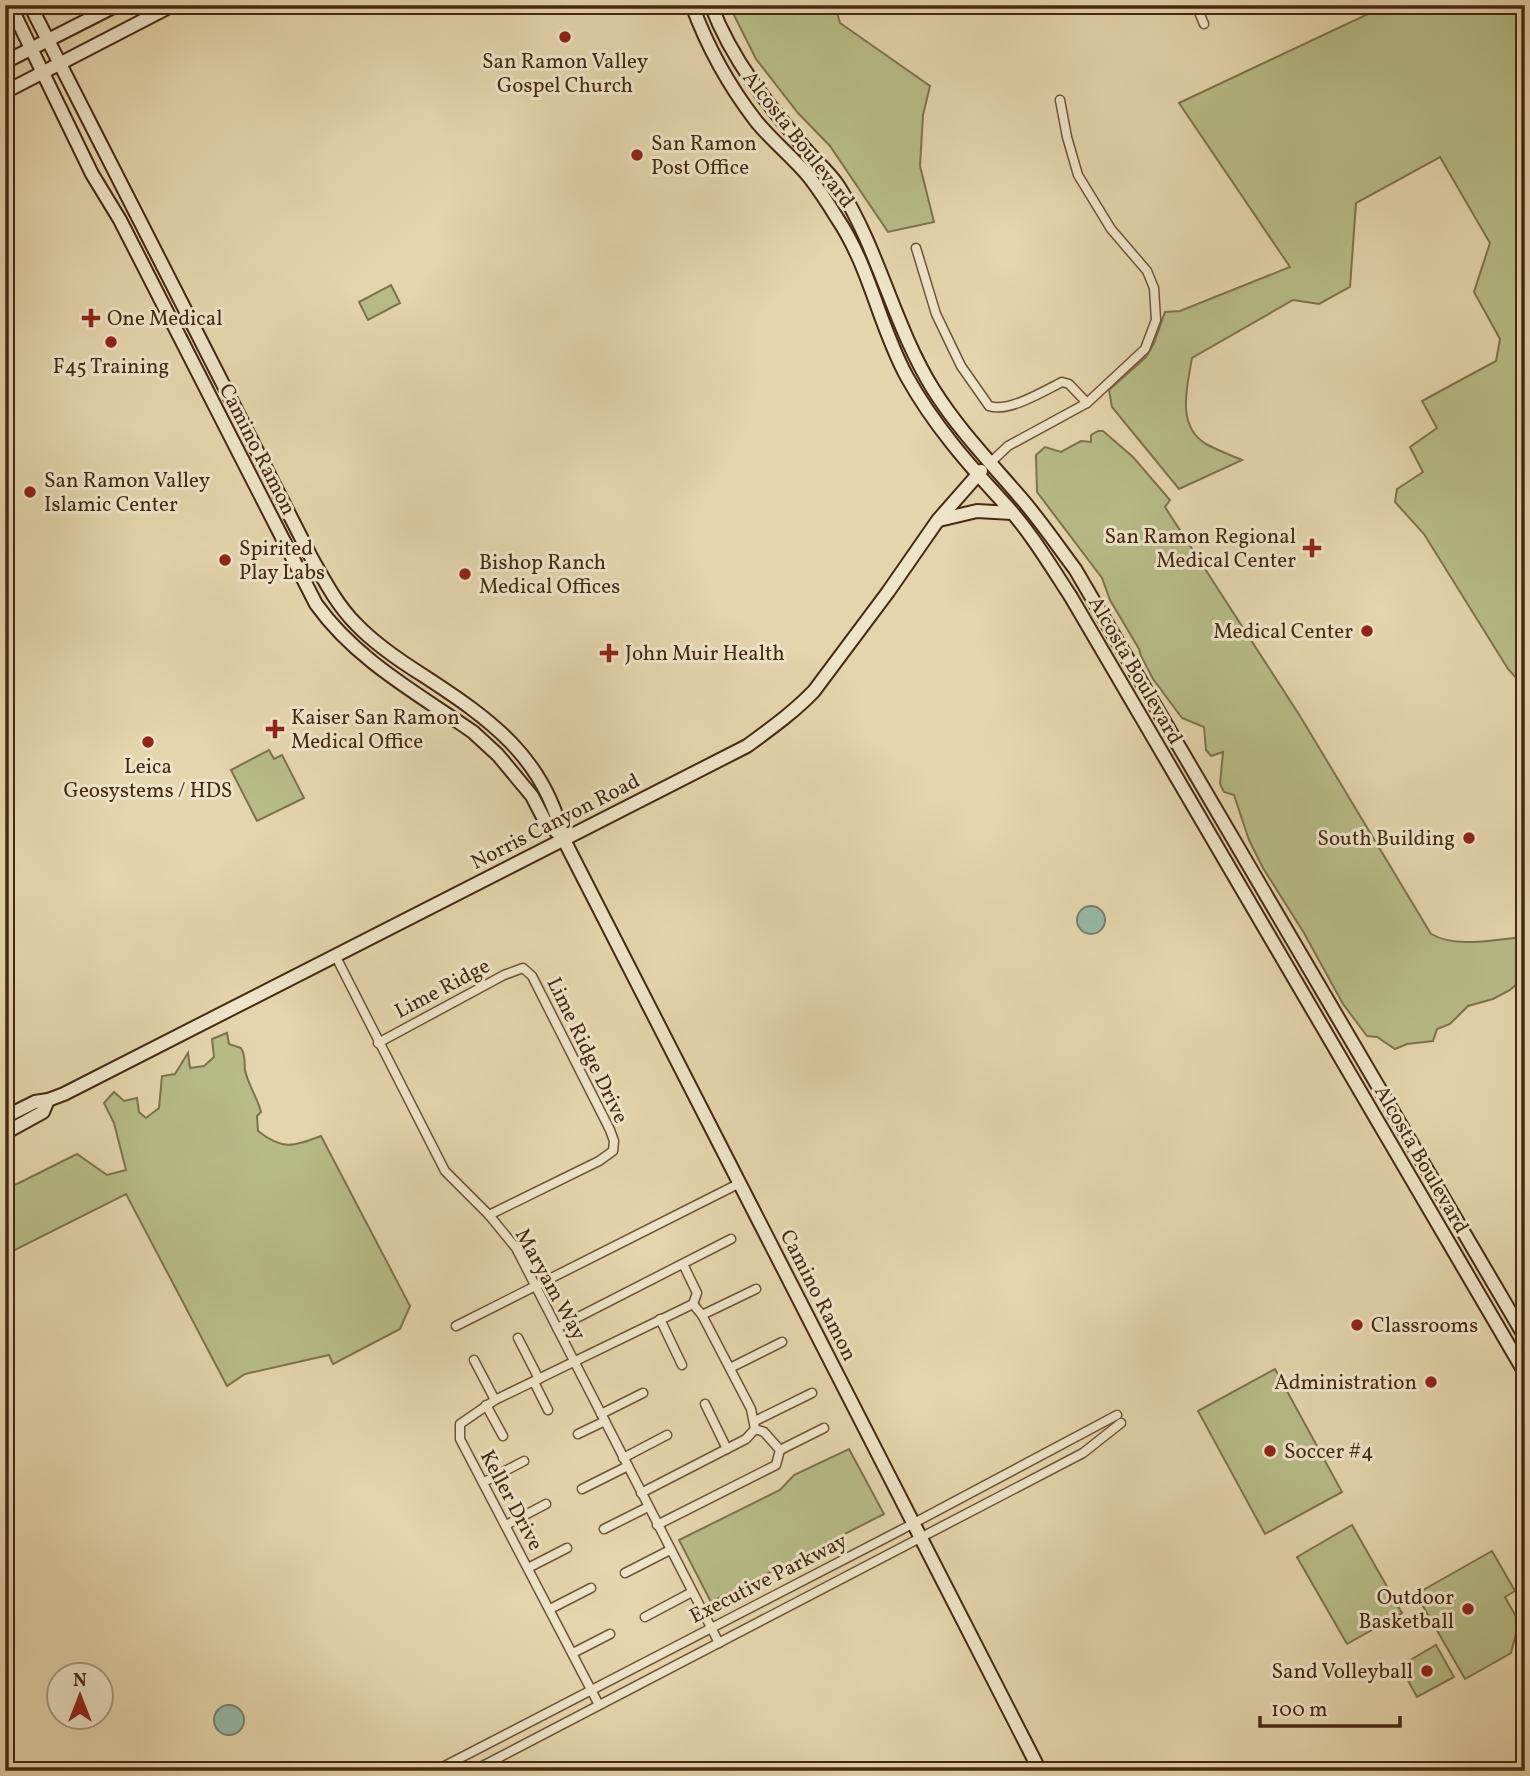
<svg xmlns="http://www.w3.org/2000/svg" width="1530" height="1776" font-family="Vollkorn,serif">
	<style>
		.green { fill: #b7bc87; stroke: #7e724d; stroke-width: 2 }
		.water { fill: #96b9a8; stroke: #767f6c; stroke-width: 2 }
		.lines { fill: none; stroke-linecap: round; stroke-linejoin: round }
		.street-casing { stroke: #6e5339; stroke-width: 11 }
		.secondary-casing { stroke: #462813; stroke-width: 16 }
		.street { stroke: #eee4c9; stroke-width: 8 }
		.secondary { stroke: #eee4c9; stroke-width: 12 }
		.poi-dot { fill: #8f2418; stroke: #eee4c9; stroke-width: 2.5 }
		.labels { text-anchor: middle; stroke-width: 6; stroke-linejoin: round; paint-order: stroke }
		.poi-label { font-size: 21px; fill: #462813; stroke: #eee4c9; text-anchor: start }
		.street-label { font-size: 21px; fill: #462813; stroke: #eee4c9 }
	</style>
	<rect width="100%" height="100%" fill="#e5d5ac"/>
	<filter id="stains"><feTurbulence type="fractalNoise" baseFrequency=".00286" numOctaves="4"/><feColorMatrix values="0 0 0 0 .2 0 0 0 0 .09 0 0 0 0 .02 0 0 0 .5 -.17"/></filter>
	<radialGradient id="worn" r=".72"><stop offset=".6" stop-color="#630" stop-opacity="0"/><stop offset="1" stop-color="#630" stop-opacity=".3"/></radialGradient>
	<!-- green -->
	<g class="green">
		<polygon points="729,5 835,5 840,23 930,86 923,115 920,166 934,222 888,232 830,146 798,113 756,59"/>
		<path d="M1387 5H1525V688L1508 669 1424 534 1395 502 1397 489 1423 472 1410 447 1437 428 1422 401 1496 361 1500 339 1474 292 1490 243 1440 157 1356 203 1350 287 1319 304 1293 300 1192 358C1187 387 1176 426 1206 444 1217 450 1230 455 1242 460L1179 489 1112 407 1109 390 1146 357 1154 343 1165 312 1180 311 1290 267 1179 103Z"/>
		<polygon points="391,285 400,303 368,320 359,302"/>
		<path d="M1098 431H1103L1133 457 1170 500 1165 507 1300 716 1431 934C1458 949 1495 939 1525 937V977L1510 990 1493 999 1468 1006 1450 1024 1437 1029 1433 1041 1407 1044 1395 1049 1377 1037 1367 1036 1343 1004 1304 933 1263 868 1249 840 1234 795 1224 792 1220 784 1223 752 1211 756 1206 750 1204 727 1182 718 1153 679 1141 656 1139 649 1110 600 1102 578 1037 492 1036 455 1045 447 1061 452 1081 441 1091 442V435Z"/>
		<polygon points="269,750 274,759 282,755 304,798 257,821 231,770"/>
		<path d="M227 1033 229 1044 241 1048C246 1056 244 1061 245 1070 248 1085 258 1099 261 1112L257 1116 258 1131C282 1150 293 1147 321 1136L410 1306 400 1329 333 1364 329 1355 245 1374 227 1386 126 1194 5 1255V1182L9 1188 77 1154 107 1175 126 1170 114 1123 104 1103 114 1092 124 1101 137 1098 139 1112 146 1118 159 1108 162 1076 175 1074 188 1053 190 1068 204 1066 214 1057 212 1039Z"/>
		<polygon points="1275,1369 1342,1492 1265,1534 1198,1411"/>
		<polygon points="849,1449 884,1514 711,1602 679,1540 780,1490 794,1475"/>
		<polygon points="1352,1525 1402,1613 1347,1644 1297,1557"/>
		<polygon points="1492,1551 1515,1591 1505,1597 1519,1622 1511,1653 1465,1679 1416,1594"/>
		<polygon points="1436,1645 1454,1677 1417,1697 1400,1666"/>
		<polygon points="1471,1762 1499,1763 1525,1768 1525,1771 1430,1771"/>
	</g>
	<!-- water -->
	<g class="water">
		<circle cx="1091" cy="920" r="14"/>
		<circle cx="229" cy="1720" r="15"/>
	</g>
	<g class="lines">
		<defs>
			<g id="street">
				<polyline points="936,5 949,8 964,5"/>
				<polyline points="1196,5 1204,24"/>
				<path d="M916 248 936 314 961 366 989 406C1008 413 1044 391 1062 382L1069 384 1087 403"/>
				<polyline points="989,464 1008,446 1087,403 1145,349 1156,320 1154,288 1147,271 1111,229 1078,175 1067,137 1060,100"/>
				<polyline points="335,955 445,1171 489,1215 516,1248 719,1643"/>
				<polyline points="378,1043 504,975 523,968 532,976 610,1130 614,1141 613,1151 599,1161 489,1215"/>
				<polyline points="683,1264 697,1293 693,1304"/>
				<polyline points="702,1315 756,1289"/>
				<polyline points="660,1319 682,1365"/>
				<polyline points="456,1326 740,1183"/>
				<polyline points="557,1328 731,1239"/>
				<polyline points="518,1338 539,1379"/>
				<polyline points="474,1360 495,1400"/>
				<polyline points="730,1368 782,1342"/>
				<polyline points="534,1382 548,1410"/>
				<polyline points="705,1404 727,1449"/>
				<polyline points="486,1405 503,1436"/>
				<polyline points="601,1414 643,1393"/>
				<polyline points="755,1421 812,1393"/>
				<polyline points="578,1434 605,1421"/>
				<polyline points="780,1450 824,1428"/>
				<polyline points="623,1458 667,1435"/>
				<polyline points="484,1482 524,1461"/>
				<polyline points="582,1489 628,1466"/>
				<polyline points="506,1525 546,1504"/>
				<polyline points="657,1525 776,1465 780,1450 764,1432 755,1429"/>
				<polyline points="604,1529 648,1507"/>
				<polyline points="528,1568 567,1548"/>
				<polyline points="625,1573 670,1550"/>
				<polyline points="550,1609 591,1588"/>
				<polyline points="645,1617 692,1592"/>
				<polyline points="573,1653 610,1634"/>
				<polyline points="599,1705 460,1439 460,1424 495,1400 693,1304 702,1315 751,1409 755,1429 746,1439 641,1493"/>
				<polyline points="435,1771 899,1531 1117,1415"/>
				<polyline points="473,1771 1083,1453 1121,1423"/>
			</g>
			<g id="secondary">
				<path d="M10 5 92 174 120 220 316 604C356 660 417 693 473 732L498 755 532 796 545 821 563 838"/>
				<path d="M30 5 311 557C324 580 337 605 356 624 376 645 400 661 424 676 490 719 544 757 563 838L1040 1771"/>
				<path d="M692 5C707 46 729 86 756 121 772 141 794 158 810 178 820 191 829 205 837 218 870 267 879 326 907 377 933 424 968 464 1004 503 1030 531 1050 565 1071 597L1525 1373"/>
				<path d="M711 5C732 61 769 106 807 151 818 163 830 173 839 187 879 250 894 326 933 389 958 429 990 462 1020 497 1040 520 1057 545 1075 569L1525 1337"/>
				<polyline points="5,62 117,5"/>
				<polyline points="5,92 173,5"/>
				<polyline points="939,520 977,511 1012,513"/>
				<path d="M5 1117 35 1102 48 1100 64 1094 747 746C770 729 794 712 814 691L888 592 938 520 981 471"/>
				<polyline points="5,1133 43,1112 48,1100"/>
			</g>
		</defs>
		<!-- street casing -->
		<use href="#street" class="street-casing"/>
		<!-- secondary casing -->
		<use href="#secondary" class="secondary-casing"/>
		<!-- street -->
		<use href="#street" class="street"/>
		<!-- secondary -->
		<use href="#secondary" class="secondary"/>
	</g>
	<!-- markers -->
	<g class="poi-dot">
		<circle cx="565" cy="37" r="7"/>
		<circle cx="637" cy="155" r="7"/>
		<path d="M87.5 307.5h7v7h7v7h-7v7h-7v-7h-7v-7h7z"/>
		<circle cx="111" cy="342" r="7"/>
		<circle cx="30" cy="492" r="7"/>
		<path d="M1308.5 537.5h7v7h7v7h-7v7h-7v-7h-7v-7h7z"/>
		<circle cx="225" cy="560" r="7"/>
		<circle cx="465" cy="574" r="7"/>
		<circle cx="1367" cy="631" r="7"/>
		<path d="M605.5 642.5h7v7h7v7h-7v7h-7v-7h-7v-7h7z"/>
		<path d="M271.5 718.5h7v7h7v7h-7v7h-7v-7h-7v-7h7z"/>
		<circle cx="148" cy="742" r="7"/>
		<circle cx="1469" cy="838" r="7"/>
		<circle cx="1357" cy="1325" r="7"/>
		<circle cx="1431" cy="1382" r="7"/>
		<circle cx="1270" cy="1451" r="7"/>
		<circle cx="1468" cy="1609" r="7"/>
		<circle cx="1427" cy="1671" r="7"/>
	</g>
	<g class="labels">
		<!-- poi labels -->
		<g class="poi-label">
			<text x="565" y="68" text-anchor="middle">San Ramon Valley<tspan x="565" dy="24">Gospel Church</tspan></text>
			<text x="651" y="150">San Ramon<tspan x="651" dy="24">Post Office</tspan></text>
			<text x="107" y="325">One Medical</text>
			<text x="111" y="373" text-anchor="middle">F45 Training</text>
			<text x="44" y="487">San Ramon Valley<tspan x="44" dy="24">Islamic Center</tspan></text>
			<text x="1296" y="543" text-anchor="end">San Ramon Regional<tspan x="1296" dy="24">Medical Center</tspan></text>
			<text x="239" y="555">Spirited<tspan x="239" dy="24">Play Labs</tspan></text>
			<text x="479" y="569">Bishop Ranch<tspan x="479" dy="24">Medical Offices</tspan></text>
			<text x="1353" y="638" text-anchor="end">Medical Center</text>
			<text x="625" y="660">John Muir Health</text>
			<text x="291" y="724">Kaiser San Ramon<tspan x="291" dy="24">Medical Office</tspan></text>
			<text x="148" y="773" text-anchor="middle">Leica<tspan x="148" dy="24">Geosystems / HDS</tspan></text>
			<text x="1455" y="845" text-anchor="end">South Building</text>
			<text x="1371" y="1332">Classrooms</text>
			<text x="1417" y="1389" text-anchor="end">Administration</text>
			<text x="1284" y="1458">Soccer #4</text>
			<text x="1454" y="1604" text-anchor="end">Outdoor<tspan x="1454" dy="24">Basketball</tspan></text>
			<text x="1413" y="1678" text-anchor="end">Sand Volleyball</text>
		</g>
		<!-- street labels -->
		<g class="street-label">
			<text transform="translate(799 139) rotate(52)" y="7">Alcosta Boulevard</text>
			<text transform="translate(258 449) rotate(63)" y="7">Camino Ramon</text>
			<text transform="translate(1136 670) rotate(60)" y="7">Alcosta Boulevard</text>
			<text transform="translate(555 821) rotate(-27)" y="7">Norris Canyon Road</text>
			<text transform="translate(442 988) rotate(-28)" y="7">Lime Ridge</text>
			<text transform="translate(588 1050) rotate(64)" y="7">Lime Ridge Drive</text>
			<text transform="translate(1422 1159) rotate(60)" y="7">Alcosta Boulevard</text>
			<text transform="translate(551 1284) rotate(61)" y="7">Maryam Way</text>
			<text transform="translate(819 1295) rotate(63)" y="7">Camino Ramon</text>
			<text transform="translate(512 1500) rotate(62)" y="7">Keller Drive</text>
			<text transform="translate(768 1578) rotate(-27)" y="7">Executive Parkway</text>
		</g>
	</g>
	<!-- margin -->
	<rect width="1530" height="1776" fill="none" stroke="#e5d5ac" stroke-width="28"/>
	<rect x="7" y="7" width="1516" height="1762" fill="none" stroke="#462813" stroke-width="3.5"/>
	<rect x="14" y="14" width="1502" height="1748" fill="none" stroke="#462813" stroke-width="2"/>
	<!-- north arrow -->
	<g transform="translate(80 1696)"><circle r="33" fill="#eee4c9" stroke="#ab9980" stroke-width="2"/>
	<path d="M0-5L12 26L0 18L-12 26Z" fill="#8f2418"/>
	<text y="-10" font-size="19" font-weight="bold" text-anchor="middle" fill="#462813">N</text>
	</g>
	<!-- scale -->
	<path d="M1260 1716v10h140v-10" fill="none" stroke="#462813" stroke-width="3.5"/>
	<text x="1271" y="1716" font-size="21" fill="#462813" stroke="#eee4c9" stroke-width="5" paint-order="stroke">100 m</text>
	<rect width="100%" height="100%" filter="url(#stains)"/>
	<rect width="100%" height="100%" fill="url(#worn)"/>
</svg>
